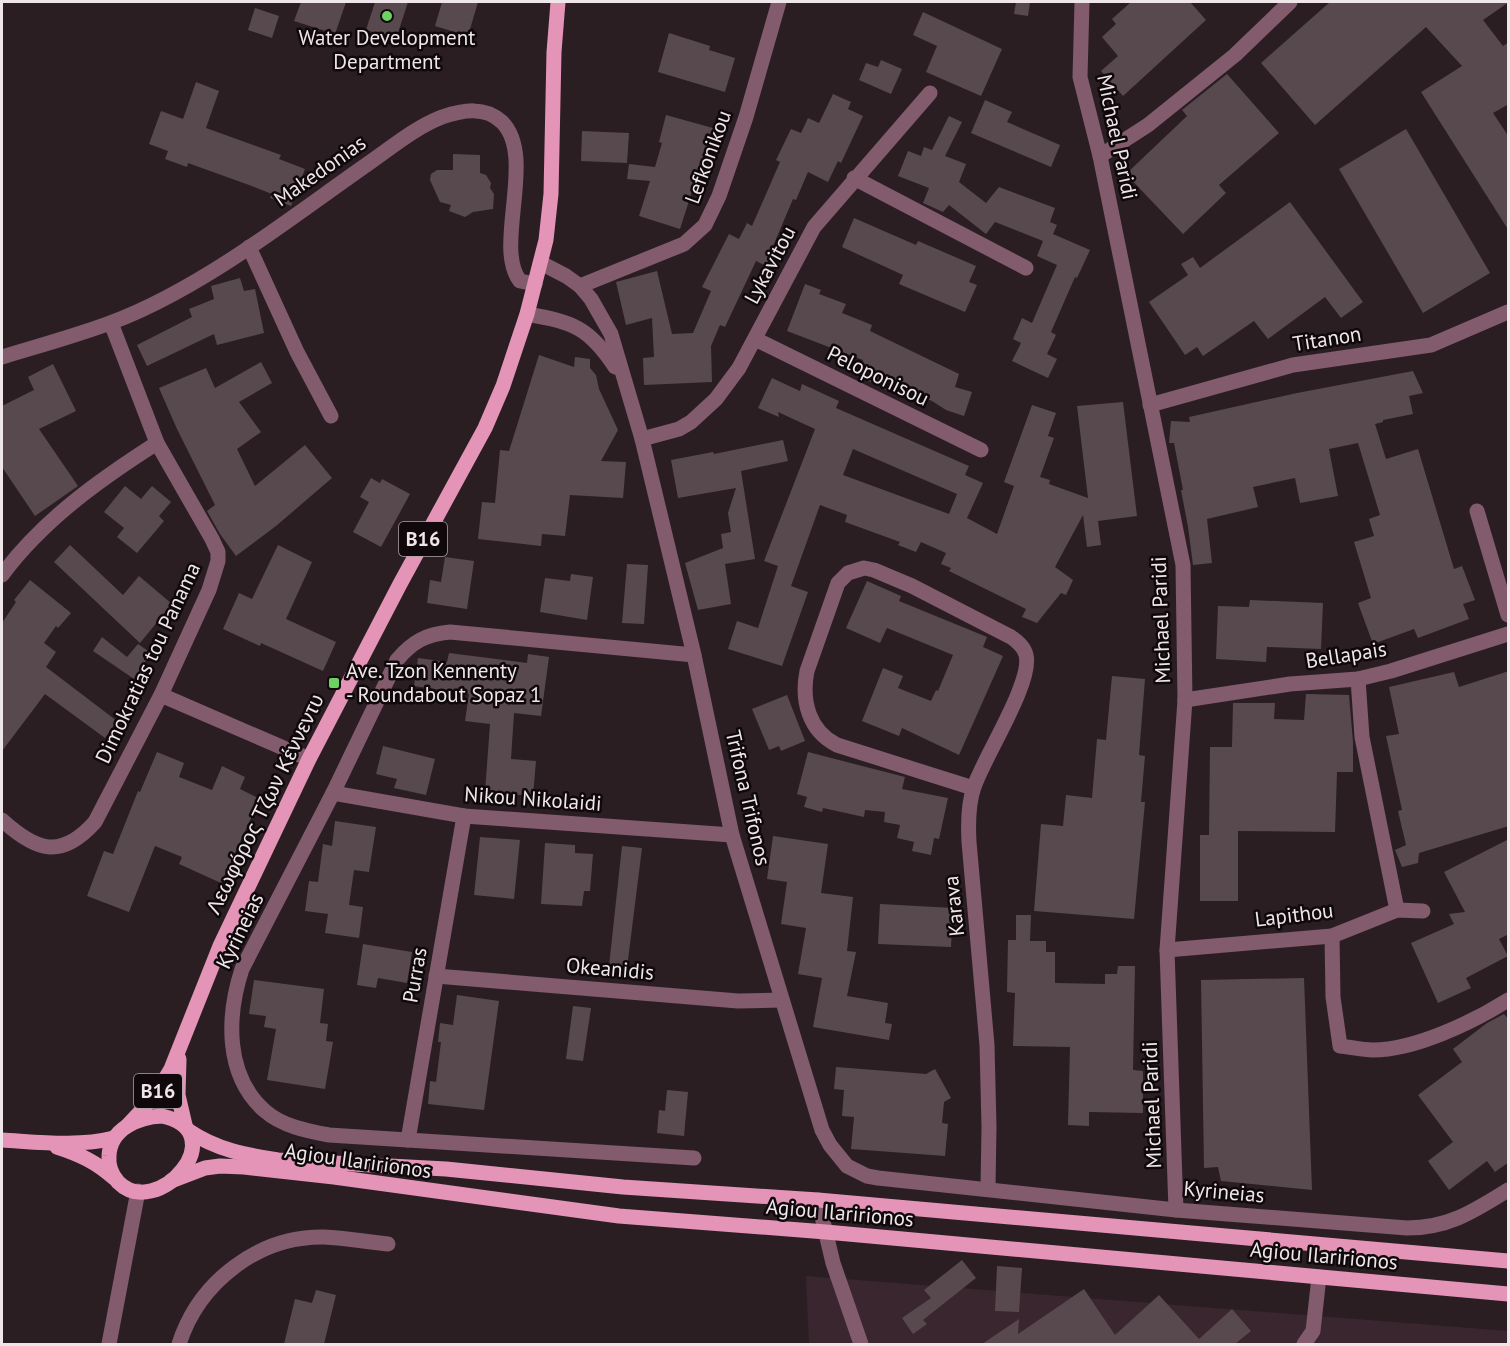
<svg xmlns="http://www.w3.org/2000/svg" width="1510" height="1346" font-family="'PT Sans',sans-serif">
	<style>
		.built { fill: #39262e }
		.building { fill: #58494f; fill-rule: evenodd }
		.lines { fill: none; stroke-linecap: round; stroke-linejoin: round }
		.minor { stroke: #825b6c; stroke-width: 15 }
		.major { stroke: #e494b7; stroke-width: 15 }
		.poi-dot { fill: #6cd362; stroke: #0f090c; stroke-width: 2 }
		.labels { text-anchor: middle; stroke-width: 5; stroke-linejoin: round; paint-order: stroke }
		.shield { fill: #0f090c; stroke: #aca4a7; stroke-width: 1.5 }
		.shield-label { font-size: 20px; font-weight: bold; fill: #efe6e9 }
		.poi-label { font-size: 21px; fill: #efe6e9; stroke: #0f090c }
		.street-label { font-size: 21px; fill: #efe6e9; stroke: #0f090c }
	</style>
	<rect width="100%" height="100%" fill="#2a1e23"/>
	<!-- built -->
	<polygon class="built" points="806,1276 1508,1331 1508,1344 809,1344"/>
	<!-- building -->
	<g class="building">
		<polygon points="301,2 346,2 335,34 294,21"/>
		<polygon points="375,2 408,2 396,39 366,30"/>
		<polygon points="442,2 478,2 468,36 435,26"/>
		<polygon points="1016,2 1030,2 1028,16 1014,14"/>
		<polygon points="1131,2 1190,2 1206,20 1123,96 1101,71 1118,56 1102,37 1116,24 1112,19"/>
		<polygon points="1330,2 1509,2 1483,20 1503,46 1509,42 1509,104 1493,113 1509,137 1509,231 1421,92 1462,66 1426,27 1315,125 1261,63"/>
		<polygon points="255,8 279,16 272,38 248,30"/>
		<polygon points="923,12 1002,49 981,96 926,72 937,46 913,35"/>
		<polygon points="669,33 710,46 709,50 735,58 725,92 658,72"/>
		<polygon points="881,60 902,69 891,94 859,80 866,63 878,67"/>
		<polygon points="1227,74 1279,133 1219,185 1226,193 1183,234 1126,174 1187,116 1182,110"/>
		<polygon points="196,82 219,91 206,128 281,155 279,159 305,169 291,206 270,198 272,194 249,185 188,163 187,167 165,159 168,151 149,144 161,111 183,119"/>
		<polygon points="833,94 851,102 848,109 863,116 841,163 838,161 828,182 808,172 796,200 793,199 771,251 778,255 772,269 756,261 725,327 720,325 711,346 712,382 644,385 643,358 654,357 652,318 626,325 616,282 657,271 672,334 693,333 711,291 702,287 729,234 739,239 747,223 752,226 780,162 776,160 791,129 801,133 808,118 819,123"/>
		<polygon points="985,100 1012,112 1007,122 1060,145 1051,167 971,133"/>
		<polygon points="666,115 720,130 712,156 704,154 680,229 639,216 650,181 627,179 629,164 655,167 662,143 659,142"/>
		<polygon points="949,116 962,122 945,156 966,164 959,182 986,203 999,187 1055,208 1050,222 1057,225 1053,234 1090,250 1077,278 1075,277 1051,332 1056,335 1047,354 1057,359 1048,378 1012,361 1021,343 1013,339 1022,318 1032,323 1057,265 1037,256 1043,241 995,222 986,234 949,205 943,212 923,203 929,188 898,176 908,151 921,156 924,147 932,150"/>
		<polygon points="1406,129 1490,273 1423,313 1339,169"/>
		<polygon points="582,131 629,133 627,163 581,161"/>
		<polygon points="453,154 480,155 480,173 486,175 491,183 490,188 494,194 493,209 473,212 465,217 449,211 451,205 440,202 430,180 431,174 437,170 453,170"/>
		<polygon points="1290,202 1363,302 1341,318 1325,297 1268,339 1254,321 1203,356 1197,347 1185,355 1149,302 1188,275 1181,264 1193,257 1200,268"/>
		<polygon points="854,218 916,245 918,241 976,266 969,282 977,285 965,312 899,284 903,275 842,247"/>
		<polygon points="240,278 244,291 255,289 264,333 217,345 214,334 147,366 137,345 192,317 189,309 214,299 211,286"/>
		<polygon points="805,284 821,290 819,294 846,304 842,313 872,325 870,331 959,374 955,387 972,392 964,416 946,410 932,401 916,395 903,387 898,394 887,391 877,384 865,380 868,369 861,365 863,360 787,331"/>
		<polygon points="539,355 574,367 575,357 590,359 590,368 596,375 599,389 618,430 601,461 626,462 623,498 570,495 565,536 542,534 541,546 478,539 482,502 495,503 500,450 509,451"/>
		<polygon points="261,362 272,383 239,402 261,432 237,449 255,486 305,445 332,478 276,526 236,556 220,534 207,511 215,505 177,429 159,388 206,368 215,388"/>
		<polygon points="53,364 76,411 39,429 78,486 35,516 2,467 2,406 34,390 28,377"/>
		<polygon points="1413,371 1423,393 1409,396 1413,414 1383,420 1383,422 1375,424 1386,459 1418,449 1454,569 1462,566 1475,600 1463,604 1469,619 1418,638 1414,629 1373,644 1358,603 1371,598 1354,542 1374,536 1369,519 1380,515 1358,443 1329,449 1338,496 1300,503 1295,478 1253,487 1258,507 1207,519 1212,563 1193,565 1188,527 1181,490 1183,490 1174,443 1169,443 1171,421 1190,422 1189,417 1297,393"/>
		<path d="M772 378 800 391 802 384 839 401 836 408 969 466 965 475 983 483 967 518 997 534 1014 486 1004 482 1032 405 1056 413 1048 436 1054 438 1040 477 1050 480 1049 484 1088 498 1077 406 1123 402 1137 516 1098 521 1101 545 1087 547 1083 515 1055 567 1073 580 1066 595 1061 593 1037 623 1022 617 1026 609 949 571 951 568 941 564 946 553 921 542 916 552 898 545 900 542 845 522 847 515 820 505 791 586 808 592 782 666 728 649 737 621 758 628 778 566 764 561 815 429 778 412 779 417 758 408ZM853 449 957 494 949 514 843 475Z"/>
		<polygon points="783,440 788,461 741,471 755,559 725,564 731,604 698,610 685,563 723,548 721,534 731,532 728,513 736,488 678,498 671,460 713,452 714,454"/>
		<polygon points="371,478 380,483 382,479 410,494 381,547 353,532 369,502 360,497"/>
		<polygon points="125,486 141,499 152,486 171,502 159,516 164,521 137,553 117,537 124,528 104,512"/>
		<polygon points="70,545 123,595 139,576 172,604 140,643 54,562"/>
		<polygon points="278,545 312,562 286,619 336,642 323,671 261,643 260,646 223,629 239,593 252,599"/>
		<polygon points="445,557 474,561 467,609 427,603 430,580 441,582"/>
		<polygon points="627,564 648,565 644,624 622,623"/>
		<polygon points="571,574 593,577 587,620 540,612 545,578 570,581"/>
		<polygon points="30,580 71,613 58,628 56,626 44,643 56,652 46,667 117,721 105,738 45,694 2,751 2,623 16,602 14,600"/>
		<polygon points="867,581 901,596 899,601 987,637 983,647 1003,656 959,755 902,728 899,736 862,721 883,668 903,676 898,688 931,701 936,690 938,691 953,655 887,628 880,643 846,628"/>
		<polygon points="1250,600 1323,603 1321,649 1267,647 1266,662 1216,659 1218,606 1249,607"/>
		<polygon points="102,637 127,657 138,644 151,653 134,679 93,651"/>
		<polygon points="449,653 527,663 528,654 549,657 541,716 514,713 511,759 536,761 533,796 485,792 490,724 465,721 469,694 414,686 418,658 447,662"/>
		<polygon points="1509,671 1509,826 1419,853 1418,863 1402,867 1395,850 1406,845 1398,811 1402,810 1386,736 1399,734 1389,687 1454,672 1459,687"/>
		<polygon points="1112,676 1145,679 1139,755 1145,756 1141,802 1145,802 1134,919 1034,911 1041,824 1063,826 1066,795 1092,798 1097,739 1106,740"/>
		<polygon points="1306,694 1349,695 1353,742 1353,772 1337,772 1335,832 1238,831 1238,901 1200,901 1200,835 1209,835 1210,747 1232,747 1233,703 1275,703 1274,719 1304,720"/>
		<polygon points="787,695 805,741 781,751 779,746 769,750 752,709"/>
		<polygon points="383,746 435,759 426,795 394,788 397,779 376,774"/>
		<polygon points="157,752 184,763 179,777 212,790 222,766 245,777 240,789 260,799 221,883 179,864 182,857 155,846 129,912 87,896 104,851 113,854 138,791 140,792"/>
		<polygon points="808,752 905,777 902,789 948,798 939,839 934,838 931,855 912,851 914,842 897,838 900,825 884,822 885,812 865,810 864,817 823,808 822,812 804,807 807,797 797,794"/>
		<polygon points="335,821 376,827 369,872 354,870 349,905 363,907 359,938 325,933 328,914 305,911 309,881 318,882 323,844 332,846"/>
		<polygon points="773,836 828,844 821,893 853,897 847,951 856,952 847,996 888,1003 885,1023 892,1024 889,1040 813,1027 822,978 798,974 806,928 781,924 787,882 767,879"/>
		<polygon points="480,837 520,840 514,899 474,895"/>
		<polygon points="1509,839 1509,934 1499,939 1508,956 1466,978 1471,988 1438,1003 1411,943 1454,924 1449,914 1465,912 1444,872"/>
		<polygon points="545,843 575,845 575,853 593,854 590,891 584,891 582,906 541,904"/>
		<polygon points="622,846 642,848 627,968 609,966"/>
		<polygon points="880,904 953,908 951,947 878,944"/>
		<polygon points="1016,915 1031,915 1030,941 1046,941 1046,952 1055,952 1055,983 1105,984 1105,974 1117,974 1118,966 1135,966 1133,1070 1143,1071 1143,1113 1089,1112 1089,1126 1068,1125 1070,1047 1013,1046 1015,993 1007,992 1008,940 1016,940"/>
		<polygon points="363,944 412,952 407,983 378,978 376,988 357,985"/>
		<polygon points="1304,978 1312,1190 1221,1181 1218,1167 1204,1168 1201,980"/>
		<polygon points="254,980 324,989 320,1023 328,1024 326,1041 333,1042 325,1089 267,1080 276,1029 264,1027 266,1016 249,1014"/>
		<polygon points="457,995 499,1001 484,1110 428,1104 430,1081 436,1082 441,1042 438,1042 440,1023 453,1025"/>
		<polygon points="573,1006 591,1008 583,1061 566,1059"/>
		<polygon points="1504,1014 1509,1020 1509,1162 1495,1172 1487,1161 1449,1190 1428,1161 1453,1142 1418,1095 1462,1062 1453,1049 1487,1023"/>
		<polygon points="836,1067 926,1074 935,1069 951,1098 944,1102 942,1123 948,1124 945,1156 851,1149 854,1117 842,1116 844,1090 834,1089"/>
		<polygon points="667,1090 688,1092 684,1136 657,1133 659,1110 665,1111"/>
		<polygon points="962,1260 976,1278 923,1320 927,1324 913,1334 902,1318 931,1298 924,1290"/>
		<polygon points="997,1266 1022,1268 1019,1312 995,1311"/>
		<polygon points="1084,1289 1115,1335 1159,1295 1199,1339 1232,1309 1251,1331 1235,1344 982,1344 1019,1319 1018,1334"/>
		<polygon points="316,1290 336,1295 324,1344 284,1344 295,1299 312,1303"/>
	</g>
	<g class="lines">
		<!-- minor -->
		<g class="minor">
			<polyline points="1082,2 1080,77 1100,156 1183,565 1185,700 1167,950 1176,1210"/>
			<polyline points="1100,156 1148,125 1235,55 1290,2"/>
			<polyline points="854,178 1026,268"/>
			<polyline points="249,247 297,352 331,416"/>
			<path d="M541 263 566 276 580 286 591 299 611 334 642 439 694 655 732 835 822 1130 830 1145 847 1166 867 1176 878 1178 1176 1210 1407 1228C1449 1228 1474 1211 1508 1190"/>
			<polyline points="580,286 684,244 705,225 719,196 746,117 779,2"/>
			<path d="M527 314C572 322 589 327 615 367"/>
			<polyline points="755,339 981,450"/>
			<path d="M2 357C38 346 75 336 110 323 159 305 207 276 250 247 290 220 329 191 369 163 392 147 416 127 442 117 463 110 485 106 502 122 537 157 493 247 520 281L535 284"/>
			<polyline points="1150,405 1293,365 1431,345 1508,312"/>
			<polyline points="642,439 679,429 691,422 716,399 739,368 814,227 930,93"/>
			<polyline points="1477,511 1508,615"/>
			<path d="M2 575C43 520 99 480 157 443"/>
			<polyline points="1358,679 1362,737 1397,910"/>
			<polyline points="161,695 309,759"/>
			<polyline points="1185,700 1290,684 1358,679 1391,671 1508,634"/>
			<path d="M973 788 837 745C809 731 801 701 807 671L838 583 848 573 864 568 874 570 912 586 1011 637C1018 642 1024 647 1026 655 1033 682 984 757 974 787 968 804 968 824 969 842L987 1045 989 1127 988 1188"/>
			<polyline points="333,793 464,816 732,835"/>
			<path d="M2 820C36 851 61 860 95 822L161 695 209 590 218 561V552L212 539 157 443 111 323"/>
			<path d="M1332 936 1333 997 1340 1046C1350 1047 1362 1050 1373 1050 1415 1050 1473 1022 1508 1000"/>
			<polyline points="1167,950 1332,936 1397,910 1423,911"/>
			<polyline points="436,976 738,1001 782,1000"/>
			<polyline points="408,1140 464,816"/>
			<path d="M694 1158 329 1135C307 1131 282 1126 265 1111 224 1075 227 1015 242 969L333 793 397 660C412 642 426 634 450 632L694 655"/>
			<polyline points="818,1200 833,1263 861,1344"/>
			<polyline points="109,1344 138,1191"/>
			<path d="M179 1344C199 1282 258 1236 324 1237 346 1238 367 1242 388 1244"/>
			<polyline points="1304,1344 1313,1331 1319,1277"/>
		</g>
		<!-- major -->
		<g class="major">
			<polyline points="179,1059 178,1095 185,1125"/>
			<path d="M162 1116C236 1132 157 1222 118 1182 112 1175 108 1166 109 1156 110 1129 138 1117 162 1116Z"/>
			<path d="M127 1126C145 1108 159 1091 171 1069L220 946 309 759 400 584 485 428 503 386 527 314 546 240 551 194 554 52 558 2"/>
			<path d="M189 1131C217 1150 246 1155 278 1160L446 1169 623 1187 818 1200 1508 1261"/>
			<path d="M2 1140C38 1142 78 1147 114 1138"/>
			<path d="M57 1147C79 1154 96 1162 114 1178"/>
			<polyline points="171,1181 205,1168 220,1166 244,1167 334,1177 619,1216 826,1232 1508,1294"/>
		</g>
	</g>
	<!-- markers -->
	<g class="poi-dot">
		<circle cx="387" cy="16" r="6"/>
		<rect x="328" y="677" width="12" height="12" rx="3"/>
	</g>
	<g class="labels">
		<!-- shield labels -->
		<g class="shield">
			<rect x="399" y="522" width="48" height="34" rx="4.5"/>
			<rect x="134" y="1074" width="48" height="34" rx="4.5"/>
		</g>
		<g class="shield-label">
			<text x="423" y="546">B16</text>
			<text x="158" y="1098">B16</text>
		</g>
		<!-- poi labels -->
		<g class="poi-label">
			<text x="387" y="45">Water Development<tspan x="387" dy="24">Department</tspan></text>
			<text x="346" y="678" text-anchor="start">Ave. Tzon Kennenty<tspan x="346" dy="24">- Roundabout Sopaz 1</tspan></text>
		</g>
		<!-- street labels -->
		<g class="street-label">
			<text transform="translate(1117 137) rotate(78)" y="7">Michael Paridi</text>
			<text transform="translate(708 157) rotate(-70)" y="7">Lefkonikou</text>
			<text transform="translate(320 171) rotate(-35)" y="7">Makedonias</text>
			<text transform="translate(770 265) rotate(-62)" y="7">Lykavitou</text>
			<text transform="translate(1327 339) rotate(-9)" y="7">Titanon</text>
			<text transform="translate(878 376) rotate(26)" y="7">Peloponisou</text>
			<text transform="translate(1161 620) rotate(-92)" y="7">Michael Paridi</text>
			<text transform="translate(1346 655) rotate(-9)" y="7">Bellapais</text>
			<text transform="translate(148 663) rotate(-65)" y="7">Dimokratias tou Panama</text>
			<text transform="translate(748 798) rotate(77)" y="7">Trifona Trifonos</text>
			<text transform="translate(533 799) rotate(4)" y="7">Nikou Nikolaidi</text>
			<text transform="translate(265 804) rotate(-64)" y="7">Λεωφόρος Τζων Κέννεντυ</text>
			<text transform="translate(954 906) rotate(-96)" y="7">Karava</text>
			<text transform="translate(1294 915) rotate(-7)" y="7">Lapithou</text>
			<text transform="translate(240 931) rotate(-64)" y="7">Kyrineias</text>
			<text transform="translate(610 969) rotate(5)" y="7">Okeanidis</text>
			<text transform="translate(415 975) rotate(-80)" y="7">Purras</text>
			<text transform="translate(1152 1105) rotate(-92)" y="7">Michael Paridi</text>
			<text transform="translate(358 1161) rotate(8)" y="7">Agiou Ilaririonos</text>
			<text transform="translate(1224 1192) rotate(5)" y="7">Kyrineias</text>
			<text transform="translate(840 1213) rotate(5)" y="7">Agiou Ilaririonos</text>
			<text transform="translate(1324 1256) rotate(5)" y="7">Agiou Ilaririonos</text>
		</g>
	</g>
	<!-- border -->
	<rect width="1510" height="1346" fill="none" stroke="#efe6e9" stroke-width="6"/>
</svg>
